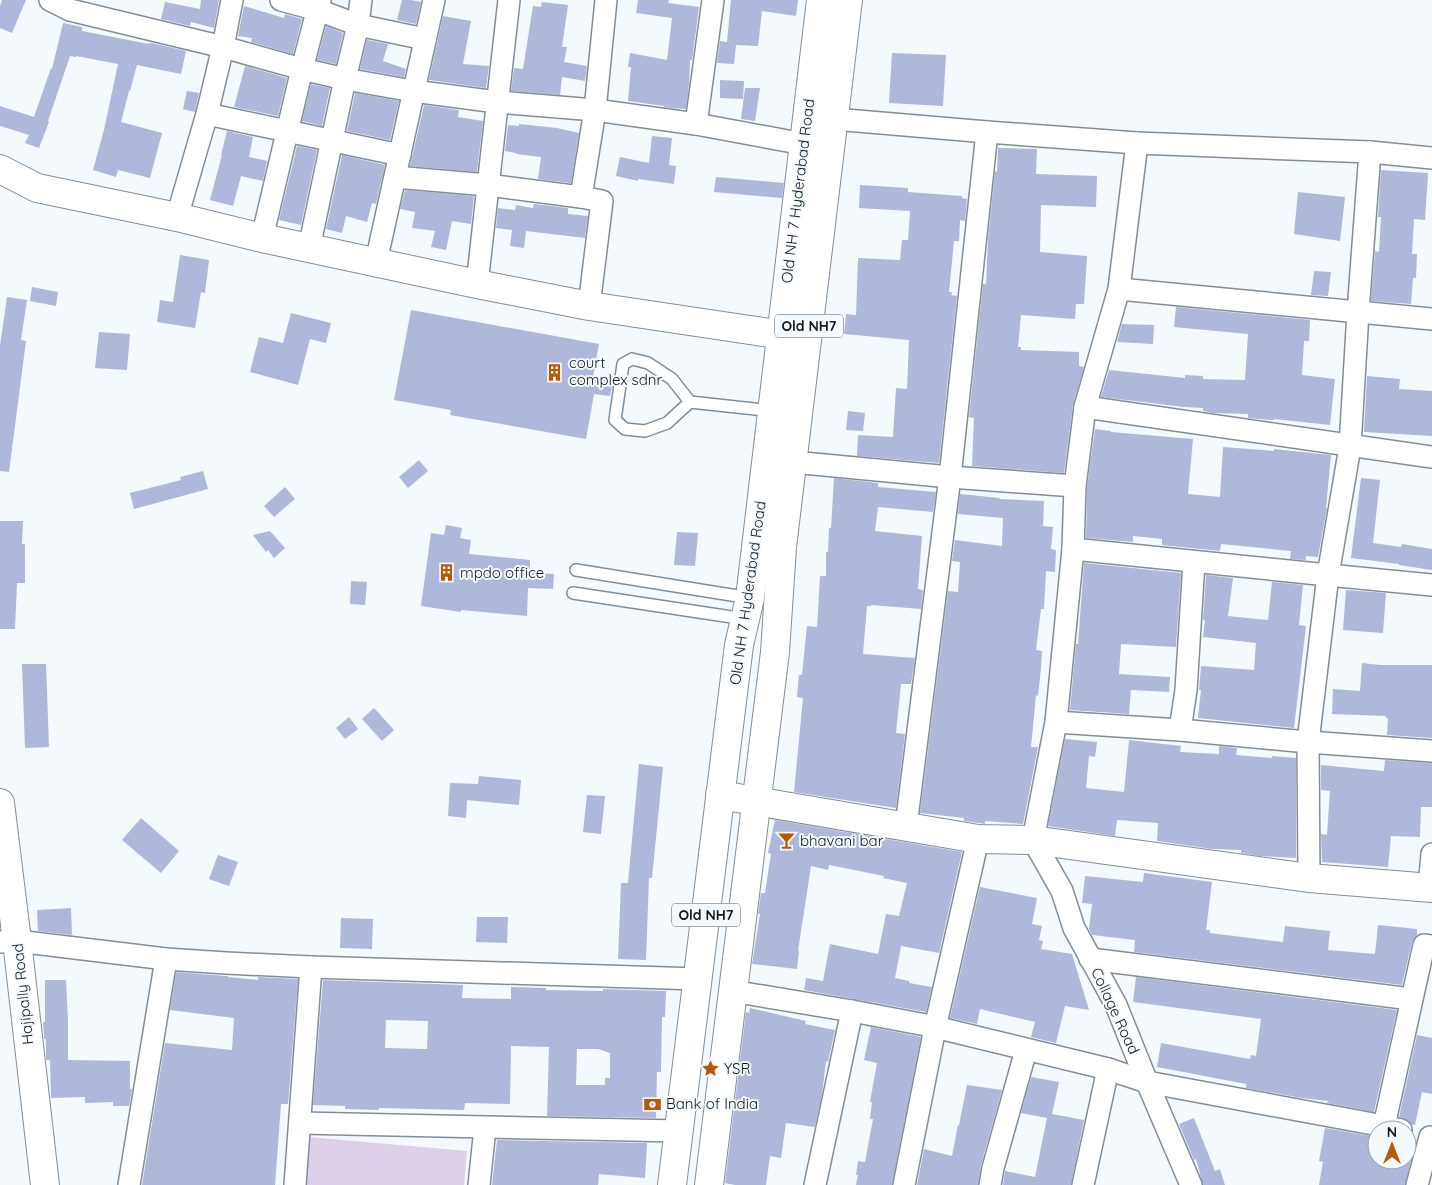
<svg xmlns="http://www.w3.org/2000/svg" width="1432" height="1185" font-family="Quicksand,sans-serif">
	<style>
		.green { fill: #ddcfe8 }
		.building { fill: #afb7db; fill-rule: evenodd }
		.lines { fill: none; stroke-linecap: round; stroke-linejoin: round }
		.lane-casing { stroke: #818e98; stroke-width: 14 }
		.street-casing { stroke: #818e98; stroke-width: 24 }
		.secondary-casing { stroke: #818e98; stroke-width: 30 }
		.primary-casing { stroke: #818e98; stroke-width: 30 }
		.lane { stroke: #fff; stroke-width: 11 }
		.street { stroke: #fff; stroke-width: 21 }
		.secondary { stroke: #fff; stroke-width: 28 }
		.primary { stroke: #fff; stroke-width: 28 }
		.labels { text-anchor: middle; stroke-width: 4; stroke-linejoin: round; paint-order: stroke }
		.shield { fill: #f3f9fd; stroke: #565c5f; stroke-width: 1 }
		.shield-label { font-size: 14px; font-weight: bold; fill: #13181b }
		.street-label { font-size: 15px; fill: #13181b; stroke: #f3f9fd }
		.poi-label { font-size: 15px; fill: #13181b; stroke: #f3f9fd; text-anchor: start }
	</style>
	<rect width="100%" height="100%" fill="#f3f9fd"/>
	<!-- green -->
	<polygon class="green" points="309,1137 467,1151 464,1185 304,1185"/>
	<!-- building -->
	<g class="building">
		<polygon points="2,0 26,0 12,33 0,28 0,6"/>
		<polygon points="201,0 219,0 214,28 191,22 190,26 161,19 165,2 200,9"/>
		<polygon points="402,0 411,0 421,2 416,24 397,20"/>
		<polygon points="638,0 669,0 668,3 699,7 692,60 690,60 689,84 686,109 670,108 664,107 664,106 628,101 631,67 628,67 630,53 667,60 672,18 636,13"/>
		<polygon points="731,0 798,0 796,16 762,11 758,46 736,45 734,64 717,63 720,41 727,42"/>
		<polygon points="542,2 568,5 562,47 567,47 564,62 587,66 585,81 562,77 560,95 511,91 514,68 523,69 533,6 541,7"/>
		<polygon points="244,6 284,18 285,14 302,19 293,54 251,42 252,38 238,36"/>
		<polygon points="443,16 471,21 463,64 489,66 486,88 429,80"/>
		<polygon points="63,23 82,27 82,31 149,44 149,43 156,44 186,51 181,74 137,65 130,91 129,91 121,122 162,133 150,178 118,170 116,177 93,170 104,130 118,64 76,56 76,57 70,56 48,121 49,122 39,148 25,143 29,135 0,126 0,106 34,117 51,68 52,69"/>
		<polygon points="326,26 343,33 336,64 317,60"/>
		<polygon points="367,40 388,44 383,61 406,69 404,77 360,69"/>
		<polygon points="892,53 946,55 943,106 889,103"/>
		<polygon points="245,66 287,78 278,116 234,107"/>
		<polygon points="720,80 744,81 743,99 720,98"/>
		<polygon points="311,84 330,88 322,126 302,121"/>
		<polygon points="745,88 760,88 755,121 741,119"/>
		<polygon points="187,91 199,93 195,112 183,109"/>
		<polygon points="355,93 399,101 390,140 347,131"/>
		<polygon points="424,105 459,110 458,117 483,121 477,172 410,166"/>
		<polygon points="519,124 557,128 579,133 571,183 538,179 541,157 516,154 516,153 505,151 508,125 519,126"/>
		<polygon points="227,131 253,137 249,157 267,161 263,181 241,176 233,206 210,200 222,155 221,155"/>
		<polygon points="652,136 672,138 669,165 676,166 674,184 638,179 638,181 616,176 620,157 649,163"/>
		<polygon points="297,146 317,150 301,225 279,220"/>
		<polygon points="998,148 1037,149 1036,174 1097,176 1096,207 1041,205 1040,252 1087,256 1084,304 1076,304 1075,319 1021,315 1018,347 1021,347 1021,350 1079,352 1079,366 1084,367 1073,405 1064,473 972,466 974,418 969,417 983,284 986,284 988,239 995,171 997,172"/>
		<polygon points="342,155 385,165 376,204 372,203 367,222 346,216 342,233 326,229"/>
		<polygon points="1381,170 1428,173 1425,220 1414,219 1412,254 1417,254 1416,278 1413,278 1411,304 1371,301 1375,251 1379,252 1381,217 1378,217"/>
		<polygon points="716,177 784,183 782,198 714,192"/>
		<polygon points="860,185 908,188 908,192 962,196 962,198 967,199 965,221 960,220 959,241 954,241 949,292 952,292 951,295 957,296 939,463 857,456 858,435 893,437 896,388 907,389 909,340 844,334 846,314 856,315 858,258 900,260 902,240 908,240 910,211 859,208"/>
		<polygon points="405,190 474,196 471,224 452,221 446,250 431,247 435,231 412,228 415,212 400,209"/>
		<polygon points="1298,192 1345,197 1340,241 1294,234"/>
		<polygon points="534,204 568,208 568,214 588,216 585,238 526,231 524,248 510,246 512,230 496,228 498,208 515,210 516,205 533,208"/>
		<polygon points="180,255 209,260 205,293 201,292 195,328 157,322 160,300 173,302"/>
		<polygon points="1314,271 1331,272 1328,296 1311,295"/>
		<polygon points="32,287 58,292 56,306 30,301"/>
		<polygon points="7,297 27,300 21,340 26,341 9,472 0,471 0,346"/>
		<polygon points="1176,307 1310,320 1309,341 1304,341 1302,375 1335,379 1330,425 1274,419 1274,420 1258,419 1248,418 1248,414 1213,413 1203,411 1203,408 1184,407 1101,397 1109,370 1185,378 1185,375 1203,376 1203,379 1245,380 1248,334 1174,327"/>
		<polygon points="411,310 599,344 593,377 613,381 610,396 594,394 586,439 450,415 451,410 394,400"/>
		<polygon points="291,313 331,323 326,343 310,339 298,385 250,372 259,337 283,343"/>
		<polygon points="1122,324 1154,325 1153,344 1117,342"/>
		<polygon points="99,332 130,334 127,370 95,368"/>
		<polygon points="1367,376 1400,379 1399,389 1432,391 1432,436 1364,432"/>
		<polygon points="848,411 865,413 863,431 846,430"/>
		<polygon points="1095,429 1111,431 1111,432 1193,439 1188,494 1220,497 1223,447 1274,451 1274,449 1331,455 1326,508 1327,508 1318,557 1306,556 1306,560 1290,559 1291,551 1221,544 1220,551 1162,545 1162,539 1133,536 1133,542 1086,538 1087,487"/>
		<polygon points="419,460 428,471 408,488 399,477"/>
		<polygon points="203,471 208,489 134,509 130,493 181,480 180,477"/>
		<polygon points="834,478 878,483 878,487 936,492 933,512 878,507 875,531 922,536 918,589 923,590 921,609 871,605 871,606 867,606 863,654 915,658 911,684 901,684 896,733 905,734 896,808 794,792 803,698 797,697 799,675 802,675 807,626 817,627 820,576 826,576 826,552 828,552 829,528 831,528"/>
		<polygon points="1361,478 1380,480 1373,543 1401,547 1402,544 1432,549 1432,570 1399,565 1399,564 1351,558"/>
		<polygon points="285,487 295,499 274,517 264,506"/>
		<polygon points="960,494 1000,498 999,499 1044,501 1043,526 1053,527 1051,549 1056,550 1055,572 1046,571 1044,609 1041,609 1036,650 1042,651 1041,668 1038,696 1036,695 1031,747 1038,747 1023,824 985,821 985,824 979,823 964,821 964,818 920,813 948,591 958,592 960,562 952,561 955,540 1002,546 1003,518 958,514"/>
		<polygon points="0,521 23,521 22,544 25,544 25,583 17,583 15,629 0,629"/>
		<polygon points="446,525 462,528 460,538 471,540 469,554 530,560 530,573 554,574 553,589 528,588 527,616 461,610 461,612 421,606 431,533 444,535"/>
		<polygon points="270,531 285,548 274,558 268,550 266,552 253,535"/>
		<polygon points="677,532 698,533 695,566 674,565"/>
		<polygon points="1084,563 1181,573 1176,647 1121,644 1119,674 1170,677 1169,692 1131,690 1129,714 1070,710 1076,644 1078,644"/>
		<polygon points="1206,575 1233,578 1228,616 1268,620 1272,582 1303,585 1299,625 1306,626 1294,728 1198,718 1201,690 1199,690 1201,666 1254,670 1256,643 1203,637 1205,620 1203,620"/>
		<polygon points="351,581 367,582 365,605 350,604"/>
		<polygon points="1346,590 1386,593 1383,633 1343,630"/>
		<polygon points="1362,663 1380,665 1432,665 1432,738 1387,735 1388,718 1386,718 1386,716 1332,714 1333,689 1360,691"/>
		<polygon points="22,664 46,664 49,747 25,748"/>
		<polygon points="374,708 394,730 382,741 362,719"/>
		<polygon points="349,717 358,729 345,739 336,728"/>
		<polygon points="1065,739 1097,742 1095,757 1089,756 1086,788 1124,792 1129,740 1181,746 1180,752 1219,754 1219,746 1237,748 1236,755 1272,758 1272,756 1296,758 1296,858 1260,856 1241,853 1241,850 1212,849 1157,841 1158,823 1117,820 1115,836 1048,826"/>
		<polygon points="1385,760 1432,763 1432,807 1421,807 1420,837 1391,836 1388,867 1322,862 1321,834 1327,835 1330,791 1321,790 1321,765 1384,771"/>
		<polygon points="639,764 663,767 652,878 649,878 646,960 618,959 621,883 628,883"/>
		<polygon points="479,776 521,780 519,805 467,800 466,818 448,816 450,783 478,784"/>
		<polygon points="587,795 605,796 601,834 583,832"/>
		<polygon points="141,818 179,851 161,873 122,840"/>
		<polygon points="775,820 962,852 939,953 901,946 895,978 909,981 909,983 932,987 926,1012 804,990 806,978 823,981 830,944 878,954 886,914 899,916 907,883 883,878 884,876 829,865 828,870 811,866 798,951 799,951 797,969 752,964 760,914 758,914 761,893 765,893 771,854 768,853"/>
		<polygon points="218,855 238,862 229,886 209,879"/>
		<polygon points="1144,873 1212,882 1206,930 1210,930 1210,933 1283,942 1285,926 1330,931 1328,950 1375,954 1378,925 1417,929 1417,935 1412,942 1402,985 1134,952 1135,940 1092,935 1089,929 1092,904 1082,903 1085,876 1143,882"/>
		<polygon points="980,887 1037,898 1032,924 1042,926 1039,940 1043,941 1041,949 1072,954 1089,1010 1065,1006 1056,1043 1031,1037 1035,1022 980,1009 977,1024 950,1018"/>
		<polygon points="71,908 72,935 38,931 37,910"/>
		<polygon points="477,917 508,917 507,943 476,942"/>
		<polygon points="341,918 373,919 372,949 340,948"/>
		<polygon points="176,972 226,976 228,976 228,977 258,980 258,977 298,979 288,1104 281,1104 275,1185 142,1185 165,1043 232,1050 234,1018 170,1010"/>
		<polygon points="1136,977 1397,1010 1374,1112 1327,1103 1328,1101 1302,1098 1246,1088 1246,1084 1157,1067 1161,1043 1250,1059 1251,1055 1256,1056 1261,1019 1133,1002"/>
		<polygon points="45,980 66,980 68,1021 68,1060 130,1061 130,1089 132,1089 129,1106 113,1106 113,1102 85,1103 85,1097 51,1098 50,1060 46,1060 46,1039 44,1039 44,1036 43,1022 45,1022"/>
		<path d="M323 980 463 985 462 998 511 999V987L546 988V990L603 991V989L666 991 665 1017H662L661 1072H657L656 1118 547 1116 549 1047 511 1046 510 1104 465 1103 464 1110 379 1108V1110L345 1109V1106L313 1105ZM386 1020 428 1021 427 1049 385 1048ZM577 1049H598L610 1053V1078H605V1085H576Z"/>
		<polygon points="750,1008 806,1021 805,1024 835,1030 828,1062 826,1061 822,1094 815,1127 786,1123 781,1158 770,1156 766,1185 735,1185 725,1183 746,1012 749,1013"/>
		<polygon points="871,1027 921,1037 892,1185 856,1185 858,1175 856,1175 858,1161 865,1162 873,1119 870,1119 872,1102 870,1102 877,1063 864,1060"/>
		<polygon points="1417,1035 1432,1038 1432,1094 1422,1092 1415,1125 1412,1125 1409,1121 1404,1118 1399,1117"/>
		<polygon points="1031,1077 1059,1082 1052,1114 1084,1120 1071,1185 1003,1185 1005,1171 1035,1177 1047,1118 1021,1113"/>
		<polygon points="967,1085 1002,1090 981,1165 978,1185 917,1185 924,1149 952,1156 958,1125 959,1125"/>
		<polygon points="1194,1118 1215,1171 1220,1169 1225,1185 1203,1185 1196,1159 1194,1160 1179,1124"/>
		<polygon points="1325,1128 1377,1137 1377,1160 1407,1160 1407,1142 1415,1144 1405,1185 1319,1185 1323,1162 1319,1161"/>
		<polygon points="497,1140 647,1143 645,1178 599,1174 598,1185 492,1185"/>
	</g>
	<g class="lines">
		<defs>
			<g id="lane">
				<polyline points="690,402 667,423 645,431 625,429 615,420 623,364 632,359 648,363 672,379 690,402 773,411"/>
				<polyline points="576,570 750,598"/>
				<polyline points="573,593 745,619"/>
			</g>
			<g id="street">
				<polyline points="50,0 70,10 223,47 302,69 345,79 413,91 497,102 595,110 696,124 804,144"/>
				<polyline points="281,0 318,10 358,25 425,39"/>
				<polyline points="207,114 400,155"/>
				<polyline points="834,119 987,132 950,477 906,826"/>
				<polyline points="696,124 713,0"/>
				<polyline points="987,132 1137,143 1370,152 1432,158"/>
				<polyline points="1137,143 1119,289 1085,407 1075,486 1073,549 1056,722 1033,840 1062,891 1074,928 1116,1005 1147,1082 1191,1185"/>
				<polyline points="395,177 488,185 581,197"/>
				<polyline points="177,217 207,114 223,47 232,0"/>
				<polyline points="262,238 302,69 320,0"/>
				<polyline points="309,248 345,79 358,25 361,0"/>
				<polyline points="376,262 434,0"/>
				<polyline points="477,284 509,0"/>
				<polyline points="1119,289 1432,319"/>
				<polyline points="589,306 602,201 581,197 595,110 606,0"/>
				<polyline points="1085,407 1432,457"/>
				<polyline points="793,462 950,477 1075,486"/>
				<polyline points="1073,549 1328,575 1432,585"/>
				<polyline points="1056,722 1180,730 1308,742 1432,751"/>
				<polyline points="1180,730 1186,690 1194,562"/>
				<polyline points="1309,878 1308,742 1328,575 1350,447 1358,312 1370,152"/>
				<polyline points="1429,888 1432,854"/>
				<polyline points="0,942 17,941 166,959 226,963 311,967 698,979"/>
				<polyline points="1090,959 1411,999"/>
				<polyline points="732,991 852,1011 931,1026 1108,1069 1147,1082 1384,1126 1401,1130"/>
				<polyline points="300,1123 679,1131"/>
				<polyline points="1384,1126 1424,945 1432,946"/>
				<polyline points="129,1185 166,959"/>
				<polyline points="295,1185 311,967"/>
				<polyline points="479,1185 485,1128"/>
				<polyline points="815,1185 852,1011"/>
				<polyline points="904,1185 935,1028 978,839"/>
				<polyline points="990,1185 993,1168 1026,1050"/>
				<polyline points="1083,1185 1108,1069"/>
				<polyline points="1417,1185 1430,1137"/>
			</g>
			<g id="secondary">
				<polyline points="0,169 37,188 177,217 262,238 477,284 589,306 803,338"/>
				<polyline points="720,795 978,839 1033,840 1309,878 1432,888"/>
				<polyline points="0,803 17,941 45,1185"/>
			</g>
			<g id="primary">
				<polyline points="672,1185 739,645 750,598 821,0"/>
				<polyline points="709,1185 775,652 782,547 848,0"/>
			</g>
		</defs>
		<!-- lane casing -->
		<use href="#lane" class="lane-casing"/>
		<!-- street casing -->
		<use href="#street" class="street-casing"/>
		<!-- secondary casing -->
		<use href="#secondary" class="secondary-casing"/>
		<!-- primary casing -->
		<use href="#primary" class="primary-casing"/>
		<!-- lane -->
		<use href="#lane" class="lane"/>
		<!-- street -->
		<use href="#street" class="street"/>
		<!-- secondary -->
		<use href="#secondary" class="secondary"/>
		<!-- primary -->
		<use href="#primary" class="primary"/>
	</g>
	<!-- icons -->
	<defs>
		<symbol id="building-bare" viewBox="-9 -9 18 18"><path d="M-4-6H4V6H1V3H-1V6H-4ZM-2.5-4.3h1.7v1.8h-1.7ZM.8-4.3h1.7v1.8H.8ZM-2.5-1h1.7V.8h-1.7ZM.8-1h1.7V.8H.8Z" fill="#b85b09" stroke="#f3f9fd" stroke-width="2.5" paint-order="stroke"/></symbol>
		<symbol id="bar-bare" viewBox="-9 -9 18 18"><path d="M-6-5H6L.8 .8V4.5H3.5V6h-7V4.5H-.8V.8Z" fill="#b85b09" stroke="#f3f9fd" stroke-width="2.5" paint-order="stroke"/></symbol>
		<symbol id="sight-bare" viewBox="-9 -9 18 18"><path d="M0-6L1.8-2.2L6-1.7L2.9 1.2L3.7 5.4L0 3.3L-3.7 5.4L-2.9 1.2L-6-1.7L-1.8-2.2Z" fill="#b85b09" stroke="#f3f9fd" stroke-width="2.5" paint-order="stroke"/></symbol>
		<symbol id="bank-bare" viewBox="-9 -9 18 18"><path d="M-6-4H6V4H-6ZM0-2.3a2.3 2.3 0 1 0 0 4.6a2.3 2.3 0 1 0 0-4.6Z" fill="#b85b09" stroke="#f3f9fd" stroke-width="2.5" paint-order="stroke"/></symbol>
	</defs>
	<g fill-rule="evenodd">
		<use href="#building-bare" x="542" y="360" width="25" height="25"/>
		<use href="#building-bare" x="434" y="560" width="25" height="25"/>
		<use href="#bar-bare" x="774" y="828" width="25" height="25"/>
		<use href="#sight-bare" x="698" y="1056" width="25" height="25"/>
		<use href="#bank-bare" x="640" y="1092" width="25" height="25"/>
	</g>
	<g class="labels">
		<!-- shield labels -->
		<g class="shield">
			<rect x="775" y="314.5" width="68" height="23" rx="4"/>
			<rect x="672" y="903.5" width="68" height="23" rx="4"/>
		</g>
		<g class="shield-label">
			<text x="809" y="331">Old NH7</text>
			<text x="706" y="920">Old NH7</text>
		</g>
		<!-- street labels -->
		<g class="street-label">
			<text transform="translate(798 191) rotate(-83)" y="5">Old NH 7 Hyderabad Road</text>
			<text transform="translate(748 593) rotate(-82)" y="5">Old NH 7 Hyderabad Road</text>
			<text transform="translate(23 994) rotate(-96)" y="5">Hajipally Road</text>
			<text transform="translate(1115 1011) rotate(65)" y="5">Collage Road</text>
		</g>
		<!-- poi labels -->
		<g class="poi-label">
			<text x="569" y="368">court<tspan x="569" dy="17">complex sdnr</tspan></text>
			<text x="460" y="578">mpdo office</text>
			<text x="800" y="846">bhavani bar</text>
			<text x="724" y="1074">YSR</text>
			<text x="666" y="1109">Bank of India</text>
		</g>
	</g>
	<!-- north arrow -->
	<g transform="translate(1392 1145)"><circle r="24" fill="#f3f9fd" stroke="#999fa3"/>
	<path d="M0-4L9 19L0 12L-9 19Z" fill="#b85b09"/>
	<text y="-8" font-size="14" font-weight="bold" text-anchor="middle" fill="#13181b">N</text>
	</g>
</svg>
